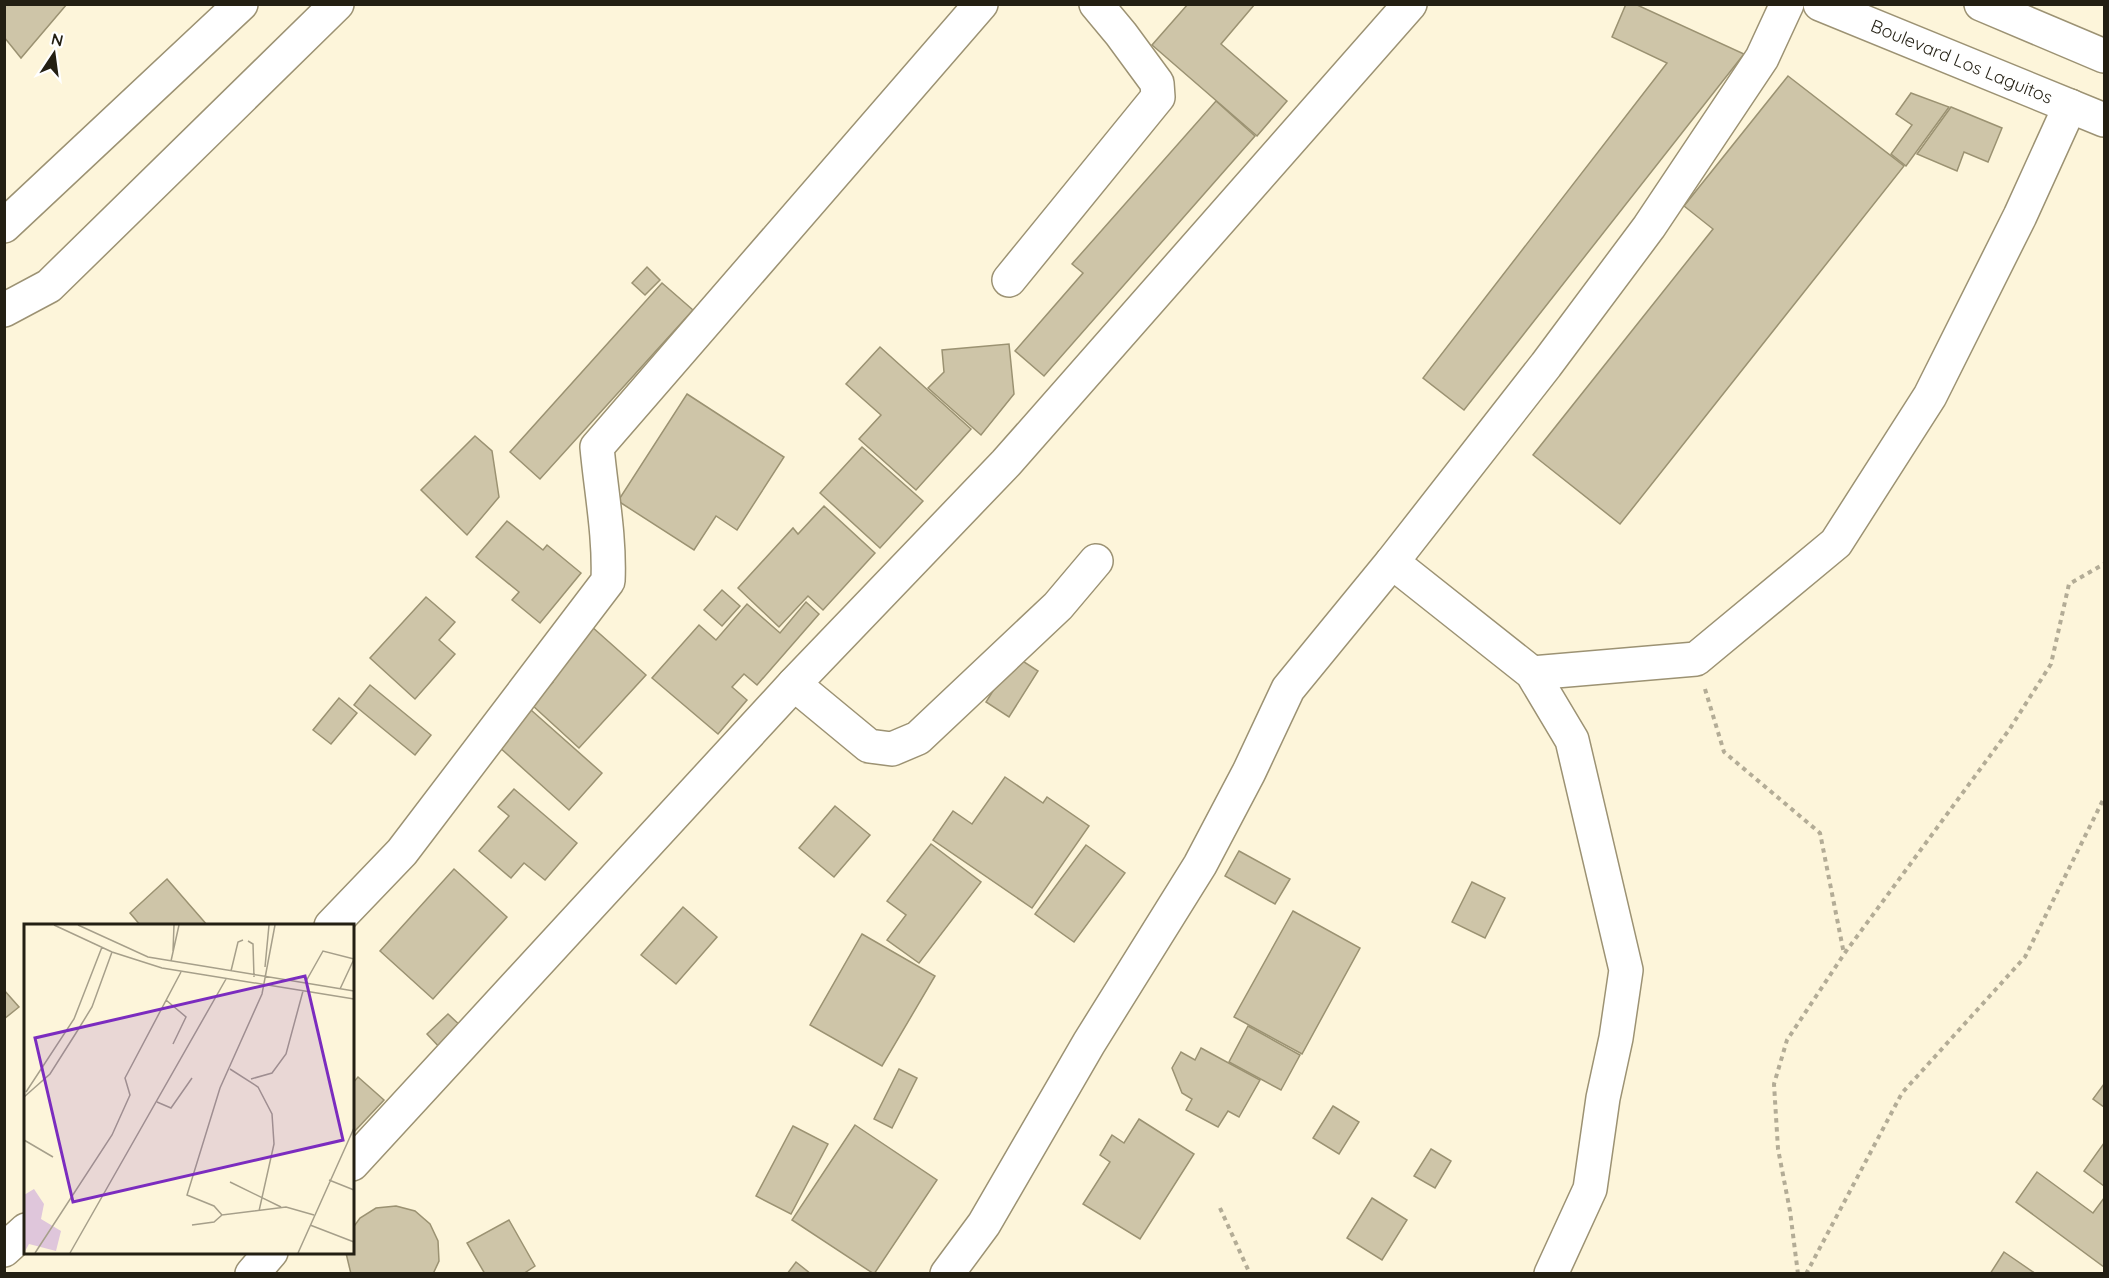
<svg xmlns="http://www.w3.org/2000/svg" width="2109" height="1278" font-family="Quicksand,sans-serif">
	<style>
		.building { fill: #cec5a8; stroke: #9b9272; stroke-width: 1.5 }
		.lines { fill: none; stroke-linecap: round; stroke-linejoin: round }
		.minor-casing { stroke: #9c9273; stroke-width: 36 }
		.major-casing { stroke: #9c9273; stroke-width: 36 }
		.path { stroke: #b3ac96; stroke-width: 4; stroke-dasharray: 4.5 4.5; stroke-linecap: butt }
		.minor { stroke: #fff; stroke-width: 33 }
		.major { stroke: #fff; stroke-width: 33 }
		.labels { text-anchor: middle; stroke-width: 6; stroke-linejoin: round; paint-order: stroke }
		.street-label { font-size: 18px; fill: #231f13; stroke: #fff }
		.inset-road { fill: none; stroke: #a69f8a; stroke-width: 1.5 }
		.view { fill: #7b2cbf; fill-opacity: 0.15; stroke: #7b2cbf; stroke-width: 3 }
		.inset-edge { fill: none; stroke: #231f13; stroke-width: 3 }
	</style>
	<rect width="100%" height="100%" fill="#fdf5da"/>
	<!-- building -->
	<g class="building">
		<polygon points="4,4 67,4 21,58 4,37"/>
		<polygon points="1188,4 1255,4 1221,44 1287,101 1257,136 1152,45"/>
		<polygon points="1626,4 1635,4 1744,54 1464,410 1423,378 1667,63 1612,37"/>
		<polygon points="1788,76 1904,166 1620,524 1533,455 1713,229 1684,206"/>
		<polygon points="1911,93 1949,107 1906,166 1891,154 1912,125 1896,114"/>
		<polygon points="1216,101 1255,136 1044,376 1015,351 1083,273 1072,264"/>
		<polygon points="1951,107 2002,128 1988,162 1964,152 1957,171 1917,154"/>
		<polygon points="647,267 660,280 645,295 632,283"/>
		<polygon points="662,283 693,310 540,479 510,452"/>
		<polygon points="1009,344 1014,394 981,435 928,388 944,372 942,350"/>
		<polygon points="880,347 971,429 916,490 859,439 881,415 846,384"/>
		<polygon points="687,394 784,457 737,530 716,516 694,550 618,501"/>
		<polygon points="475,436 492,451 499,497 467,535 421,490"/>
		<polygon points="862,447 923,501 880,548 820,493"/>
		<polygon points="824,506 875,553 823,610 808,596 779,627 738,588 793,528 798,534"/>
		<polygon points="507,521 543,550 547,545 581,573 540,623 512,600 519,592 476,557"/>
		<polygon points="722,590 740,606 722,626 704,610"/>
		<polygon points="426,597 455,622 439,640 455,654 415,699 370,658"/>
		<polygon points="806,602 819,614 757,685 744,674 732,687 747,700 718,734 652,678 699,625 716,640 747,604 780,633"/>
		<polygon points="591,626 646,675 579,748 532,705 553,682 546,676"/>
		<polygon points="1015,656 1038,671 1009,717 986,702"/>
		<polygon points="370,685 431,735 415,755 354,705"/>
		<polygon points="339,698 357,713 331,744 313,730"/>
		<polygon points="531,710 602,773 569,810 498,746"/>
		<polygon points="1005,777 1043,803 1047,797 1089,826 1032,908 933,840 953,811 972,824"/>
		<polygon points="514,789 577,843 545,880 524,863 511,878 479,851 509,816 498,807"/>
		<polygon points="835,806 870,835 834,877 799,848"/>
		<polygon points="931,844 981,882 919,963 887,940 906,915 887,901"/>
		<polygon points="1086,845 1125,873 1074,942 1035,914"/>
		<polygon points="1239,851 1290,879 1275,904 1225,876"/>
		<polygon points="454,869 507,917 433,999 380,951"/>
		<polygon points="167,879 208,926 141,926 130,913"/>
		<polygon points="1472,882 1505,898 1485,938 1452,922"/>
		<polygon points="683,907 717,937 676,984 641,955"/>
		<polygon points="1293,911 1360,948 1302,1054 1234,1017"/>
		<polygon points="862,934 935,976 882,1066 810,1025"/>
		<polygon points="4,990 19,1007 4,1019"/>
		<polygon points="448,1014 464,1029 442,1050 427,1034"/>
		<polygon points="1248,1026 1300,1055 1281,1090 1229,1062"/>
		<polygon points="1201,1048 1260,1080 1239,1117 1228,1111 1218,1127 1186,1110 1192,1099 1182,1093 1172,1068 1181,1052 1195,1060"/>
		<polygon points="899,1069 917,1078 892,1128 874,1119"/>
		<polygon points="358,1077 384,1100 352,1134 352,1084"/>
		<polygon points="2104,1084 2104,1107 2093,1099"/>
		<polygon points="1333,1106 1359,1122 1339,1154 1313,1138"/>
		<polygon points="1139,1119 1194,1154 1140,1239 1083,1204 1110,1162 1100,1155 1112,1135 1124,1143"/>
		<polygon points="855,1125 937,1180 874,1274 792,1220"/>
		<polygon points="793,1126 828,1144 791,1214 756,1196"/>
		<polygon points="2104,1143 2104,1186 2084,1171"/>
		<polygon points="1431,1149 1451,1161 1435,1188 1414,1176"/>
		<polygon points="2037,1172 2093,1213 2104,1198 2104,1267 2016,1202"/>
		<polygon points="1372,1198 1407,1220 1382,1260 1347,1238"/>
		<polygon points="396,1206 415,1211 430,1224 438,1241 439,1261 433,1274 351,1274 346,1253 352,1252 352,1229 360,1218 376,1208"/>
		<polygon points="509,1220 535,1266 523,1274 485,1274 467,1243"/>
		<polygon points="2004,1252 2036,1274 1990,1274"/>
		<polygon points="796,1262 811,1274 787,1274"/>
	</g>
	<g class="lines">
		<defs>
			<g id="minor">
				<polyline points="4,226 241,4"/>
				<polyline points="1009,280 1158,97 1157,83 1121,34 1096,4"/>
				<polyline points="4,310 49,286 337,4"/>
				<polyline points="1392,562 1532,673 1572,740 1626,970 1616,1038 1603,1098 1590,1189 1551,1274"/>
				<polyline points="1532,673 1696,659 1836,543 1930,396 2020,216 2070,106"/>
				<polyline points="794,684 869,746 892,749 918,738 1058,606 1096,561"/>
				<path d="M331 926 402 852 608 581C610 536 601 491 597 447L981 4"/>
				<polyline points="352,1164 794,684 1006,463 1410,4"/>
				<polyline points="4,1250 26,1230"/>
				<polyline points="252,1274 271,1252"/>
				<polyline points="947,1274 984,1224 1089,1043 1200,865 1249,772 1288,689 1392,562 1546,365 1649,227 1762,58 1787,4"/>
			</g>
			<g id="major">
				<path id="s1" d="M1820 4 2104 120"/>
				<polyline points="1981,4 2104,56"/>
			</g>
		</defs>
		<!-- minor casing -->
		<use href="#minor" class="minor-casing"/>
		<!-- major casing -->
		<use href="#major" class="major-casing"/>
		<!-- path -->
		<g class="path">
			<polyline points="1705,689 1724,752 1820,833 1844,954"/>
			<polyline points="1220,1208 1250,1274"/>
			<polyline points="1798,1274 1790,1211 1778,1149 1774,1084 1787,1040 1844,954 2009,730 2051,664 2069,584 2104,564"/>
			<polyline points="1806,1274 1902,1093 2025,957 2104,798"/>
		</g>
		<!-- minor -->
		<use href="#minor" class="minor"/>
		<!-- major -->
		<use href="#major" class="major"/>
	</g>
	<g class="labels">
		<!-- street labels -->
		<g class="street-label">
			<text dy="6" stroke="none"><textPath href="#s1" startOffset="153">Boulevard Los Laguitos</textPath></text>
		</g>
	</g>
	<!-- overview -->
	<g transform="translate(24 924)">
		<rect width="330" height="330" fill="#fdf5da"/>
		<path d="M10 265 20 280 17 295 37 307 32 327 5 320 0 329V271Z" fill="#dfc6db"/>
		<path class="inset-road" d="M30 1 88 28 138 44 330 75M54 1 124 33 330 67M251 1 238 70 196 164 163 271 190 282 198 291 262 283 290 291M224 17 229 20 230 53M149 27 150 1M147 37 155 1M241 43 245 1M207 47 214 18 219 16M281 59 299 27 330 35M316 65 330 35M142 76 162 93 149 120M206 145 234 163 248 190 250 220 235 287M227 155 248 149 262 130 279 67M2 168 50 95 78 23M0 173 26 150 52 109 68 83 88 28M133 178 147 184 168 154M0 216 29 233M305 256 330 266M206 258 257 283M168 301 190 298 198 291M286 301 330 318M11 329 88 211 106 171 101 154 157 48M46 329 202 55M274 329 330 204"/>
		<path class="view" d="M281 52 319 216 49 278 11 114Z"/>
		<rect width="330" height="330" class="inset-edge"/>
	</g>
	<!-- border -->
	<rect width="2109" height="1278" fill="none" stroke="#231f13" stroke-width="12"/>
	<!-- north arrow -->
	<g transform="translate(54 54) rotate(13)" stroke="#ffffff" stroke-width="4.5" paint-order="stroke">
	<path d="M0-4.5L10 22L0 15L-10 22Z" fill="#231f13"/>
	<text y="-9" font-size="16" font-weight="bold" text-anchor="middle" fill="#231f13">N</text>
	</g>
</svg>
